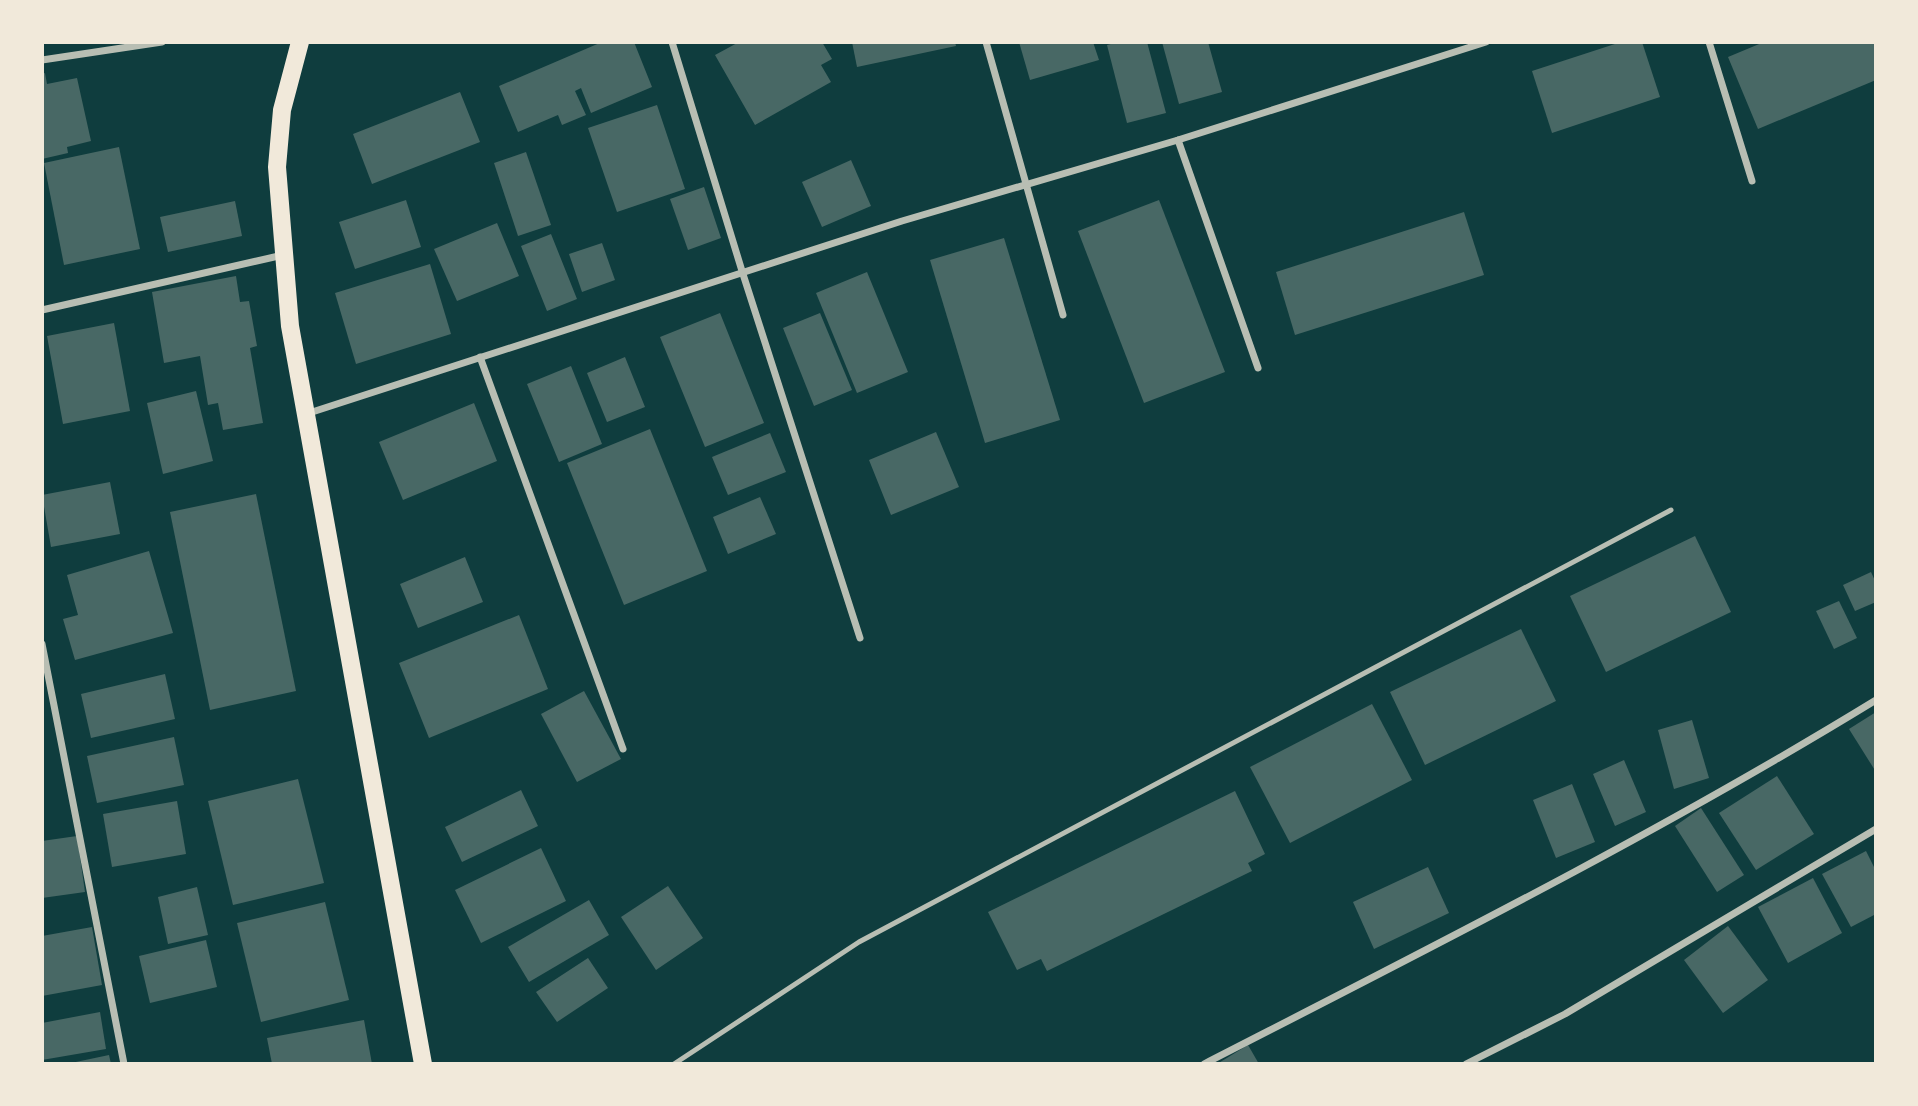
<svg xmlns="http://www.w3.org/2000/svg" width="1918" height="1106" font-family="Arial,sans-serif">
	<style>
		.building { fill: #486865 }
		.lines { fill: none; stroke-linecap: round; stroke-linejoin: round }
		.service { stroke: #b8beb3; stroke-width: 5 }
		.minor { stroke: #b8beb3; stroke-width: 7 }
		.primary { stroke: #f1e9da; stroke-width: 18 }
	</style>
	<rect width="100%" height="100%" fill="#0f3d3e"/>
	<!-- building -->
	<g class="building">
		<polygon points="602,42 634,42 652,87 591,113 581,88 575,91 586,115 562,125 558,115 518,132 499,86"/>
		<polygon points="739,42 822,42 832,59 821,65 831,82 755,125 715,55"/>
		<polygon points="852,42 955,42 956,46 857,67"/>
		<polygon points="1019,42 1093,42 1099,60 1030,80"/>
		<polygon points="1118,42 1147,42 1166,113 1127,123 1107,45"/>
		<polygon points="1162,42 1208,42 1222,92 1179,104"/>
		<polygon points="1621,42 1642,42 1660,97 1552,133 1532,71"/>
		<polygon points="1764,42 1876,42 1876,80 1758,129 1728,57"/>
		<polygon points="45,73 47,84 77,78 91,141 67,147 68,153 42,159 42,74"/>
		<polygon points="460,92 480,142 372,184 353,134"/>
		<polygon points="657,105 685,189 617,212 588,128"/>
		<polygon points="119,147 140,249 64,265 44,163"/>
		<polygon points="526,152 551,225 518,236 494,163"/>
		<polygon points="851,160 871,206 822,227 802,182"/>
		<polygon points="704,187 721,238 688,250 670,199"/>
		<polygon points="406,200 421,247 355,269 339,222"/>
		<polygon points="1159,200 1225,372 1144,403 1078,231"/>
		<polygon points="235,201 242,236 168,252 160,217"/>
		<polygon points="1464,212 1484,275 1295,335 1276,272"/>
		<polygon points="497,223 519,276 457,301 434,249"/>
		<polygon points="551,234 577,299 547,311 521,246"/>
		<polygon points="1004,238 1060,420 985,443 930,260"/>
		<polygon points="602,243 615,280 582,292 569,254"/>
		<polygon points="430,264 451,334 356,364 335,293"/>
		<polygon points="867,272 908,372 857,393 816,293"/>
		<polygon points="236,276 240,302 249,301 257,346 250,348 263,423 223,430 218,403 208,405 200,356 164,363 152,292"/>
		<polygon points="720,313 764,423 705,447 660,337"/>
		<polygon points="820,313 852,390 814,406 783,328"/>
		<polygon points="114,323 130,411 63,424 47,336"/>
		<polygon points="625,357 645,407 607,422 587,373"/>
		<polygon points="571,366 602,444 559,462 527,384"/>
		<polygon points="196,391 213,461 163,474 147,403"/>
		<polygon points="474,403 497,461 403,500 379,442"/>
		<polygon points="650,429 707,571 624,605 567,463"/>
		<polygon points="936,432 959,487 891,515 869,460"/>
		<polygon points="770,433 786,472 728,495 712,457"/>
		<polygon points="110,482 120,534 51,547 42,495"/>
		<polygon points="256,494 296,691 210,710 170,512"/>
		<polygon points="760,497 776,534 728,554 713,517"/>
		<polygon points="1695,536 1731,612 1606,672 1570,596"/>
		<polygon points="149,551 173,633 75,660 63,619 78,615 67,575"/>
		<polygon points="465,557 483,602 418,628 400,584"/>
		<polygon points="1871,572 1876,583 1876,602 1855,611 1843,585"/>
		<polygon points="1839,601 1857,638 1834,649 1816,611"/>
		<polygon points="519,615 548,689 429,738 399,663"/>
		<polygon points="1521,629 1556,701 1425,765 1390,692"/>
		<polygon points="165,674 175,719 91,738 81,694"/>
		<polygon points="584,691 621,759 577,782 541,714"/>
		<polygon points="1372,704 1412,780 1290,843 1250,767"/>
		<polygon points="1876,712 1876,772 1849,729"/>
		<polygon points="1692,720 1709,778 1674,789 1658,730"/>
		<polygon points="174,737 184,785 97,803 87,756"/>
		<polygon points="1624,760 1646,812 1615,826 1593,774"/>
		<polygon points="1777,776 1814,834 1756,870 1719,813"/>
		<polygon points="298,779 324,883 233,905 208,801"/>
		<polygon points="1572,784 1595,842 1556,858 1533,800"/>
		<polygon points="521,790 538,826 462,862 445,827"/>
		<polygon points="1235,791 1265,854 1248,863 1252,871 1047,971 1041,959 1017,970 988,912"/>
		<polygon points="177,801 186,854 112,867 103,814"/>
		<polygon points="1701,808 1744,875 1717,892 1675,826"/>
		<polygon points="77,836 85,892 42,898 42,841"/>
		<polygon points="541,848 566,901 481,943 455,890"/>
		<polygon points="1866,851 1876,871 1876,914 1851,927 1822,874"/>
		<polygon points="1428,867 1449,913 1374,949 1353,902"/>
		<polygon points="1813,878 1842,933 1788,963 1758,907"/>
		<polygon points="668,886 703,938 656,970 621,917"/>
		<polygon points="197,887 208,935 168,944 158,897"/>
		<polygon points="589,900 609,935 529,982 508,947"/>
		<polygon points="325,902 349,1000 261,1022 237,923"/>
		<polygon points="1728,926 1768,980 1723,1013 1684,960"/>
		<polygon points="92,927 102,985 42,996 42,936"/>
		<polygon points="206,940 217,987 150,1003 139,956"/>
		<polygon points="588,958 608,988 557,1022 536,992"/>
		<polygon points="100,1012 106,1049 42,1060 42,1023"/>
		<polygon points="364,1020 372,1064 272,1064 267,1038"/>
		<polygon points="1248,1045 1259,1064 1217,1064"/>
		<polygon points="109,1055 111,1064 71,1064 71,1063"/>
	</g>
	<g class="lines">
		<!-- service -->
		<polyline class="service" points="674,1064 859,942 1671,510"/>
		<!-- minor -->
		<g class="minor">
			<polyline points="672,42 742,271 860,638"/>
			<polyline points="986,42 1063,315"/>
			<polyline points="1709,42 1752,181"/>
			<polyline points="42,60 162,42"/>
			<polyline points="1178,140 1258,368"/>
			<polyline points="42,310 283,255"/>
			<polyline points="480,357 623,749"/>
			<polyline points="306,414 902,221 1178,140 1486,42"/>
			<polyline points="42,644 124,1064"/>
			<path d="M1204 1064C1430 948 1659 833 1876 700"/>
			<polyline points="1466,1064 1565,1014 1876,829"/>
		</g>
		<!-- primary -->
		<polyline class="primary" points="300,42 282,110 277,167 290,326 423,1064"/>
	</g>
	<!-- border -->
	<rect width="1918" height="1106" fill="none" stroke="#f1e9da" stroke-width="88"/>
</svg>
